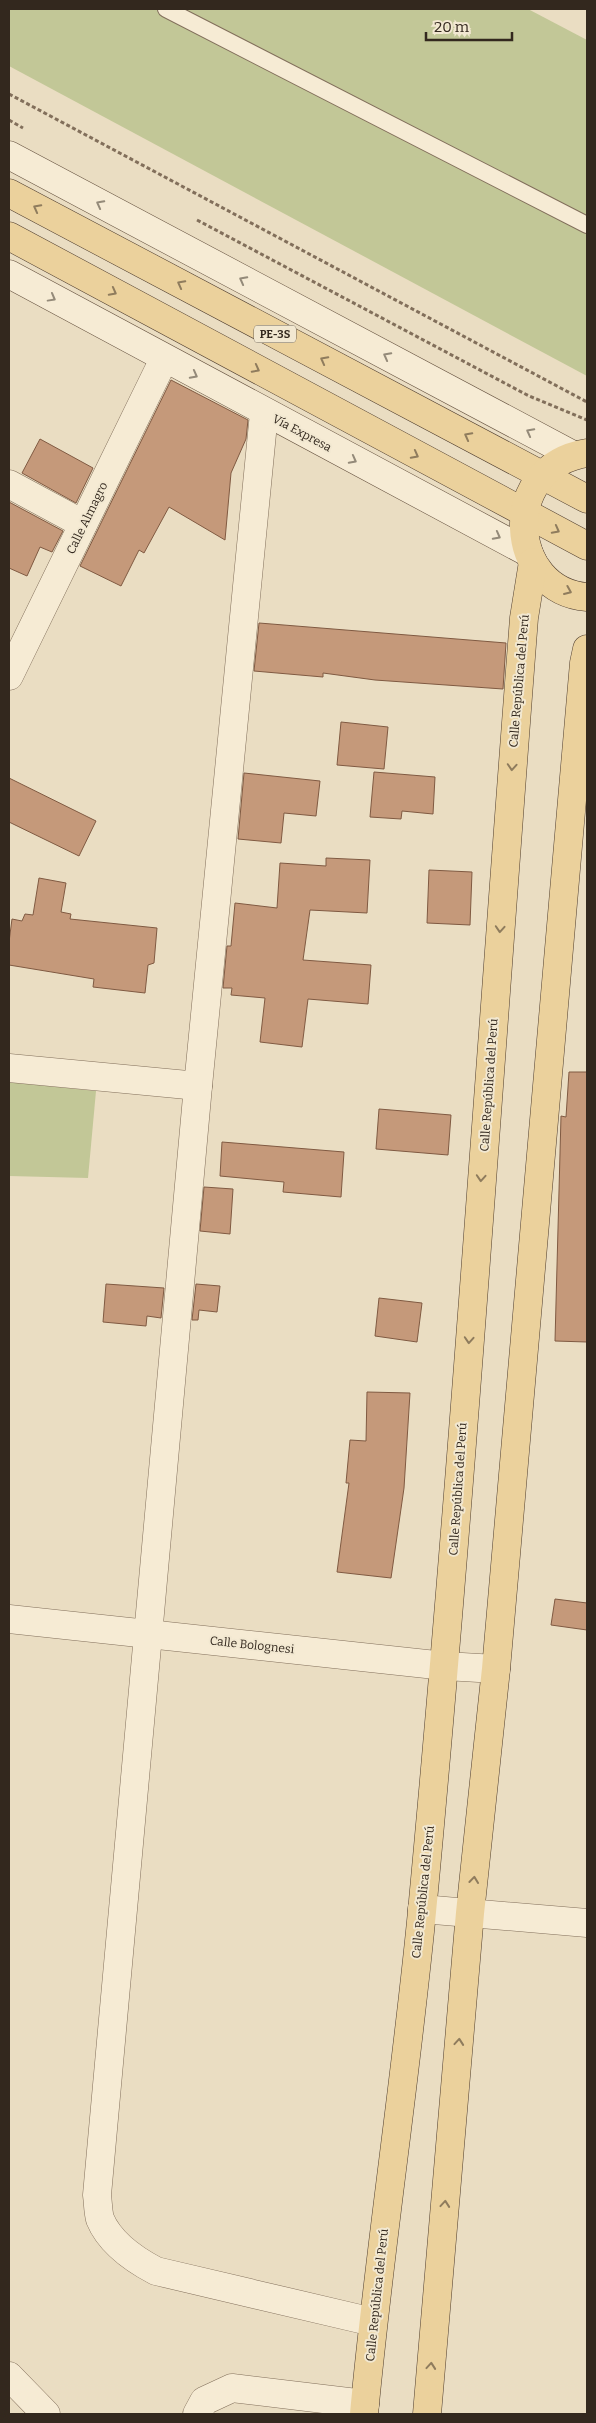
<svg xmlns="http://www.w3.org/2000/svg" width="596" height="2423" font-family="Bitter,serif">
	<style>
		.green { fill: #c2c797 }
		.building { fill: #c5997a; stroke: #805a42 }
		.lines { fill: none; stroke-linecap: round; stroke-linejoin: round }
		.service-casing { stroke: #826f5b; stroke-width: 18 }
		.minor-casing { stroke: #826f5b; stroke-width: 29 }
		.secondary-casing { stroke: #64503e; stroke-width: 29 }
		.primary-casing { stroke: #503e2f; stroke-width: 29 }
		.path { stroke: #826f5b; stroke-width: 3; stroke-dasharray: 4 2.5; stroke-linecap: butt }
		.service { stroke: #f6ebd4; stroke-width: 16 }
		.minor { stroke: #f6ebd4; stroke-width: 28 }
		.secondary { stroke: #f6ebd4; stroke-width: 28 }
		.primary { stroke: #ebd19c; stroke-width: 28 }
		.oneway { stroke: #948a79 }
		.oneway2 { stroke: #8f7c5d }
		.labels { text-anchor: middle; stroke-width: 4; stroke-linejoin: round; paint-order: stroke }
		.shield { fill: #f2e8d1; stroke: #6c6254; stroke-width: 1 }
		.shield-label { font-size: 11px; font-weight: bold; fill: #33281e }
		.street-label { font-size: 12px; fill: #33281e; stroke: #f2e8d1 }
	</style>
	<rect width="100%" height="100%" fill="#eaddc2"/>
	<!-- green -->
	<g class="green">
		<polygon points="9,9 528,9 587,40 587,376 9,66"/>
		<polygon points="9,1082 96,1091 88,1178 9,1176"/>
	</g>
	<!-- building -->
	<g class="building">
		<polygon points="171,380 248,420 246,439 231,473 225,540 169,507 144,553 139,550 121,586 80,566"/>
		<polygon points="40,439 93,468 76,503 22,473"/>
		<polygon points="9,502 63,531 52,552 40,547 27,576 9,568"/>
		<polygon points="259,623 506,643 503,689 375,680 323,673 323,677 254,671"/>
		<polygon points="341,722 388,727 384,769 337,765"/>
		<polygon points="374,772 435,777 433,814 402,811 401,819 370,817"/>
		<polygon points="244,773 320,781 316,816 284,813 281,843 238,839"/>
		<polygon points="9,778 96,821 79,856 9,822"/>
		<polygon points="326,858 370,860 367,913 310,910 303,960 371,965 368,1004 308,999 302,1047 260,1042 265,998 231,995 232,988 223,988 227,946 231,946 235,903 277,908 280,863 326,866"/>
		<polygon points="429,870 472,872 470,925 427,923"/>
		<polygon points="39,878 66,883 61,912 71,914 70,919 157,928 154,963 148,965 145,993 93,987 94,979 9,965 9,942 12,919 22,921 25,914 33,915"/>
		<polygon points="569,1072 587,1072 587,1342 555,1341 561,1116 566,1117"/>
		<polygon points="379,1109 451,1115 448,1155 376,1149"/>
		<polygon points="222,1142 344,1152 341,1197 283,1192 284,1182 220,1176"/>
		<polygon points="204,1187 233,1189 230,1234 200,1231"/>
		<polygon points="106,1284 164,1288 161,1318 147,1316 146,1326 103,1322"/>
		<polygon points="196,1284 220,1286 217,1312 199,1310 198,1320 192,1320"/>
		<polygon points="379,1298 422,1303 417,1342 375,1336"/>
		<polygon points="367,1392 410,1393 404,1488 391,1578 337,1572 349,1483 346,1483 350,1440 366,1441"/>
		<polygon points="555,1599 587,1603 587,1630 551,1625"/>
	</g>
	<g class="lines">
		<defs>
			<polyline id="service" points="166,9 587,225"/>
			<g id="minor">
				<path d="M264 413 198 1086 97 2195C98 2202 98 2212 100 2219 110 2243 135 2260 156 2271L373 2322"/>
				<polyline points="9,484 83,524"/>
				<polyline points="9,676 164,359"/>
				<polyline points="9,1068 198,1086"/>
				<polyline points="9,1619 445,1666 496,1669"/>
				<polyline points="422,1909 587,1923"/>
				<polyline points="9,2376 46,2414"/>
				<polyline points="197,2414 204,2401 232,2388 365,2404"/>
			</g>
			<g id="secondary">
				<polyline points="9,155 573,455"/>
				<polyline points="9,274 529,553"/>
			</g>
			<g id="primary">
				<polyline points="9,193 587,499"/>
				<polyline points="9,236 587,546"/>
				<path d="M587 453C498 467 508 591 587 597"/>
				<path d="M364 2414C380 2243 407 2072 423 1901 463 1474 491 1045 524 618L533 562"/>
				<polyline points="427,2414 470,1913 496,1669 584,663 587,649"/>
			</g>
		</defs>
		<!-- service casing -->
		<use href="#service" class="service-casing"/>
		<!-- minor casing -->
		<use href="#minor" class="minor-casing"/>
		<!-- secondary casing -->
		<use href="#secondary" class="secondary-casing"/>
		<!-- primary casing -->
		<use href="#primary" class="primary-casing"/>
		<!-- path -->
		<g class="path">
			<polyline points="9,94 587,402"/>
			<polyline points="9,120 23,128"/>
			<polyline points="197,220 529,396 587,420"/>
		</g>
		<!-- service -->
		<use href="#service" class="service"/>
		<!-- minor -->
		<use href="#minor" class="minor"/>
		<!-- secondary -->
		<use href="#secondary" class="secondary"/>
		<!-- primary -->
		<use href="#primary" class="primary"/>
	</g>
	<!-- one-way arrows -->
	<defs><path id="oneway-chevron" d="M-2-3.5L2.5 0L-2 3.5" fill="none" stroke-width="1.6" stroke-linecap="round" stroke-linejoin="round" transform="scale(1.25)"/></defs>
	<g class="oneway">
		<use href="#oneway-chevron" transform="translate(100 204) rotate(-152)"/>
		<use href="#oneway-chevron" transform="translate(243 280) rotate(-152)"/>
		<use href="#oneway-chevron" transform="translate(52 298) rotate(29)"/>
		<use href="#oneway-chevron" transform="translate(387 356) rotate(-152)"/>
		<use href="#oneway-chevron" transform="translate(194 375) rotate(28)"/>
		<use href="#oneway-chevron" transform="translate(530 432) rotate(-152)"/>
		<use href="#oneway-chevron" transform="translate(353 460) rotate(28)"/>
		<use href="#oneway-chevron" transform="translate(497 536) rotate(28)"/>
	</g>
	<g class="oneway2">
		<use href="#oneway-chevron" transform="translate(37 208) rotate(-152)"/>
		<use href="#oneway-chevron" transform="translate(181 284) rotate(-152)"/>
		<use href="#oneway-chevron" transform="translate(113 292) rotate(28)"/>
		<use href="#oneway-chevron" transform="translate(324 360) rotate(-152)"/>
		<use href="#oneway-chevron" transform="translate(256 369) rotate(28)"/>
		<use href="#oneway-chevron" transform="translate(468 436) rotate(-152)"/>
		<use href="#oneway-chevron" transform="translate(415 455) rotate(28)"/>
		<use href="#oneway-chevron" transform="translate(556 530) rotate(28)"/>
		<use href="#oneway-chevron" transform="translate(568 591) rotate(23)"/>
		<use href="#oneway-chevron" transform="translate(512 767) rotate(94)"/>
		<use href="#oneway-chevron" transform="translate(500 929) rotate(94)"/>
		<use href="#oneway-chevron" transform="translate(481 1178) rotate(94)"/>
		<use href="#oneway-chevron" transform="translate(469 1340) rotate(94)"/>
		<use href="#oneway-chevron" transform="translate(474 1880) rotate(-84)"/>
		<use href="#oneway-chevron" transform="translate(459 2042) rotate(-85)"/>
		<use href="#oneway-chevron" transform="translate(445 2204) rotate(-85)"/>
		<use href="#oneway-chevron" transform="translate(431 2366) rotate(-85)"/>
	</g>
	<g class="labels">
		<!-- shield labels -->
		<rect class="shield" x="254" y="325.5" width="42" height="17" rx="4"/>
		<g class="shield-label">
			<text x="275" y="338">PE-3S</text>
		</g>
		<!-- street labels -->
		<g class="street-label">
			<text transform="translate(302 433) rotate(28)" y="4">Vía Expresa</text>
			<text transform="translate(87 518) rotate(-64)" y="4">Calle Almagro</text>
			<text transform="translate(519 681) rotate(-85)" y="4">Calle República del Perú</text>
			<text transform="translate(489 1085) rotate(-86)" y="4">Calle República del Perú</text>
			<text transform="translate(458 1489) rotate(-86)" y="4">Calle República del Perú</text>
			<text transform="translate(252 1645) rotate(6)" y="4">Calle Bolognesi</text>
			<text transform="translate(423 1892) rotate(-84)" y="4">Calle República del Perú</text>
			<text transform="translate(377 2295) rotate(-84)" y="4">Calle República del Perú</text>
		</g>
	</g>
	<!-- border -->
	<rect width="596" height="2423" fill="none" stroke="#33281e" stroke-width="20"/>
	<!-- scale -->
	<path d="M426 32v8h86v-8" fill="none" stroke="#33281e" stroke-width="2.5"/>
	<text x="434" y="32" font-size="15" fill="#33281e" stroke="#f2e8d1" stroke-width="4" paint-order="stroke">20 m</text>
</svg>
